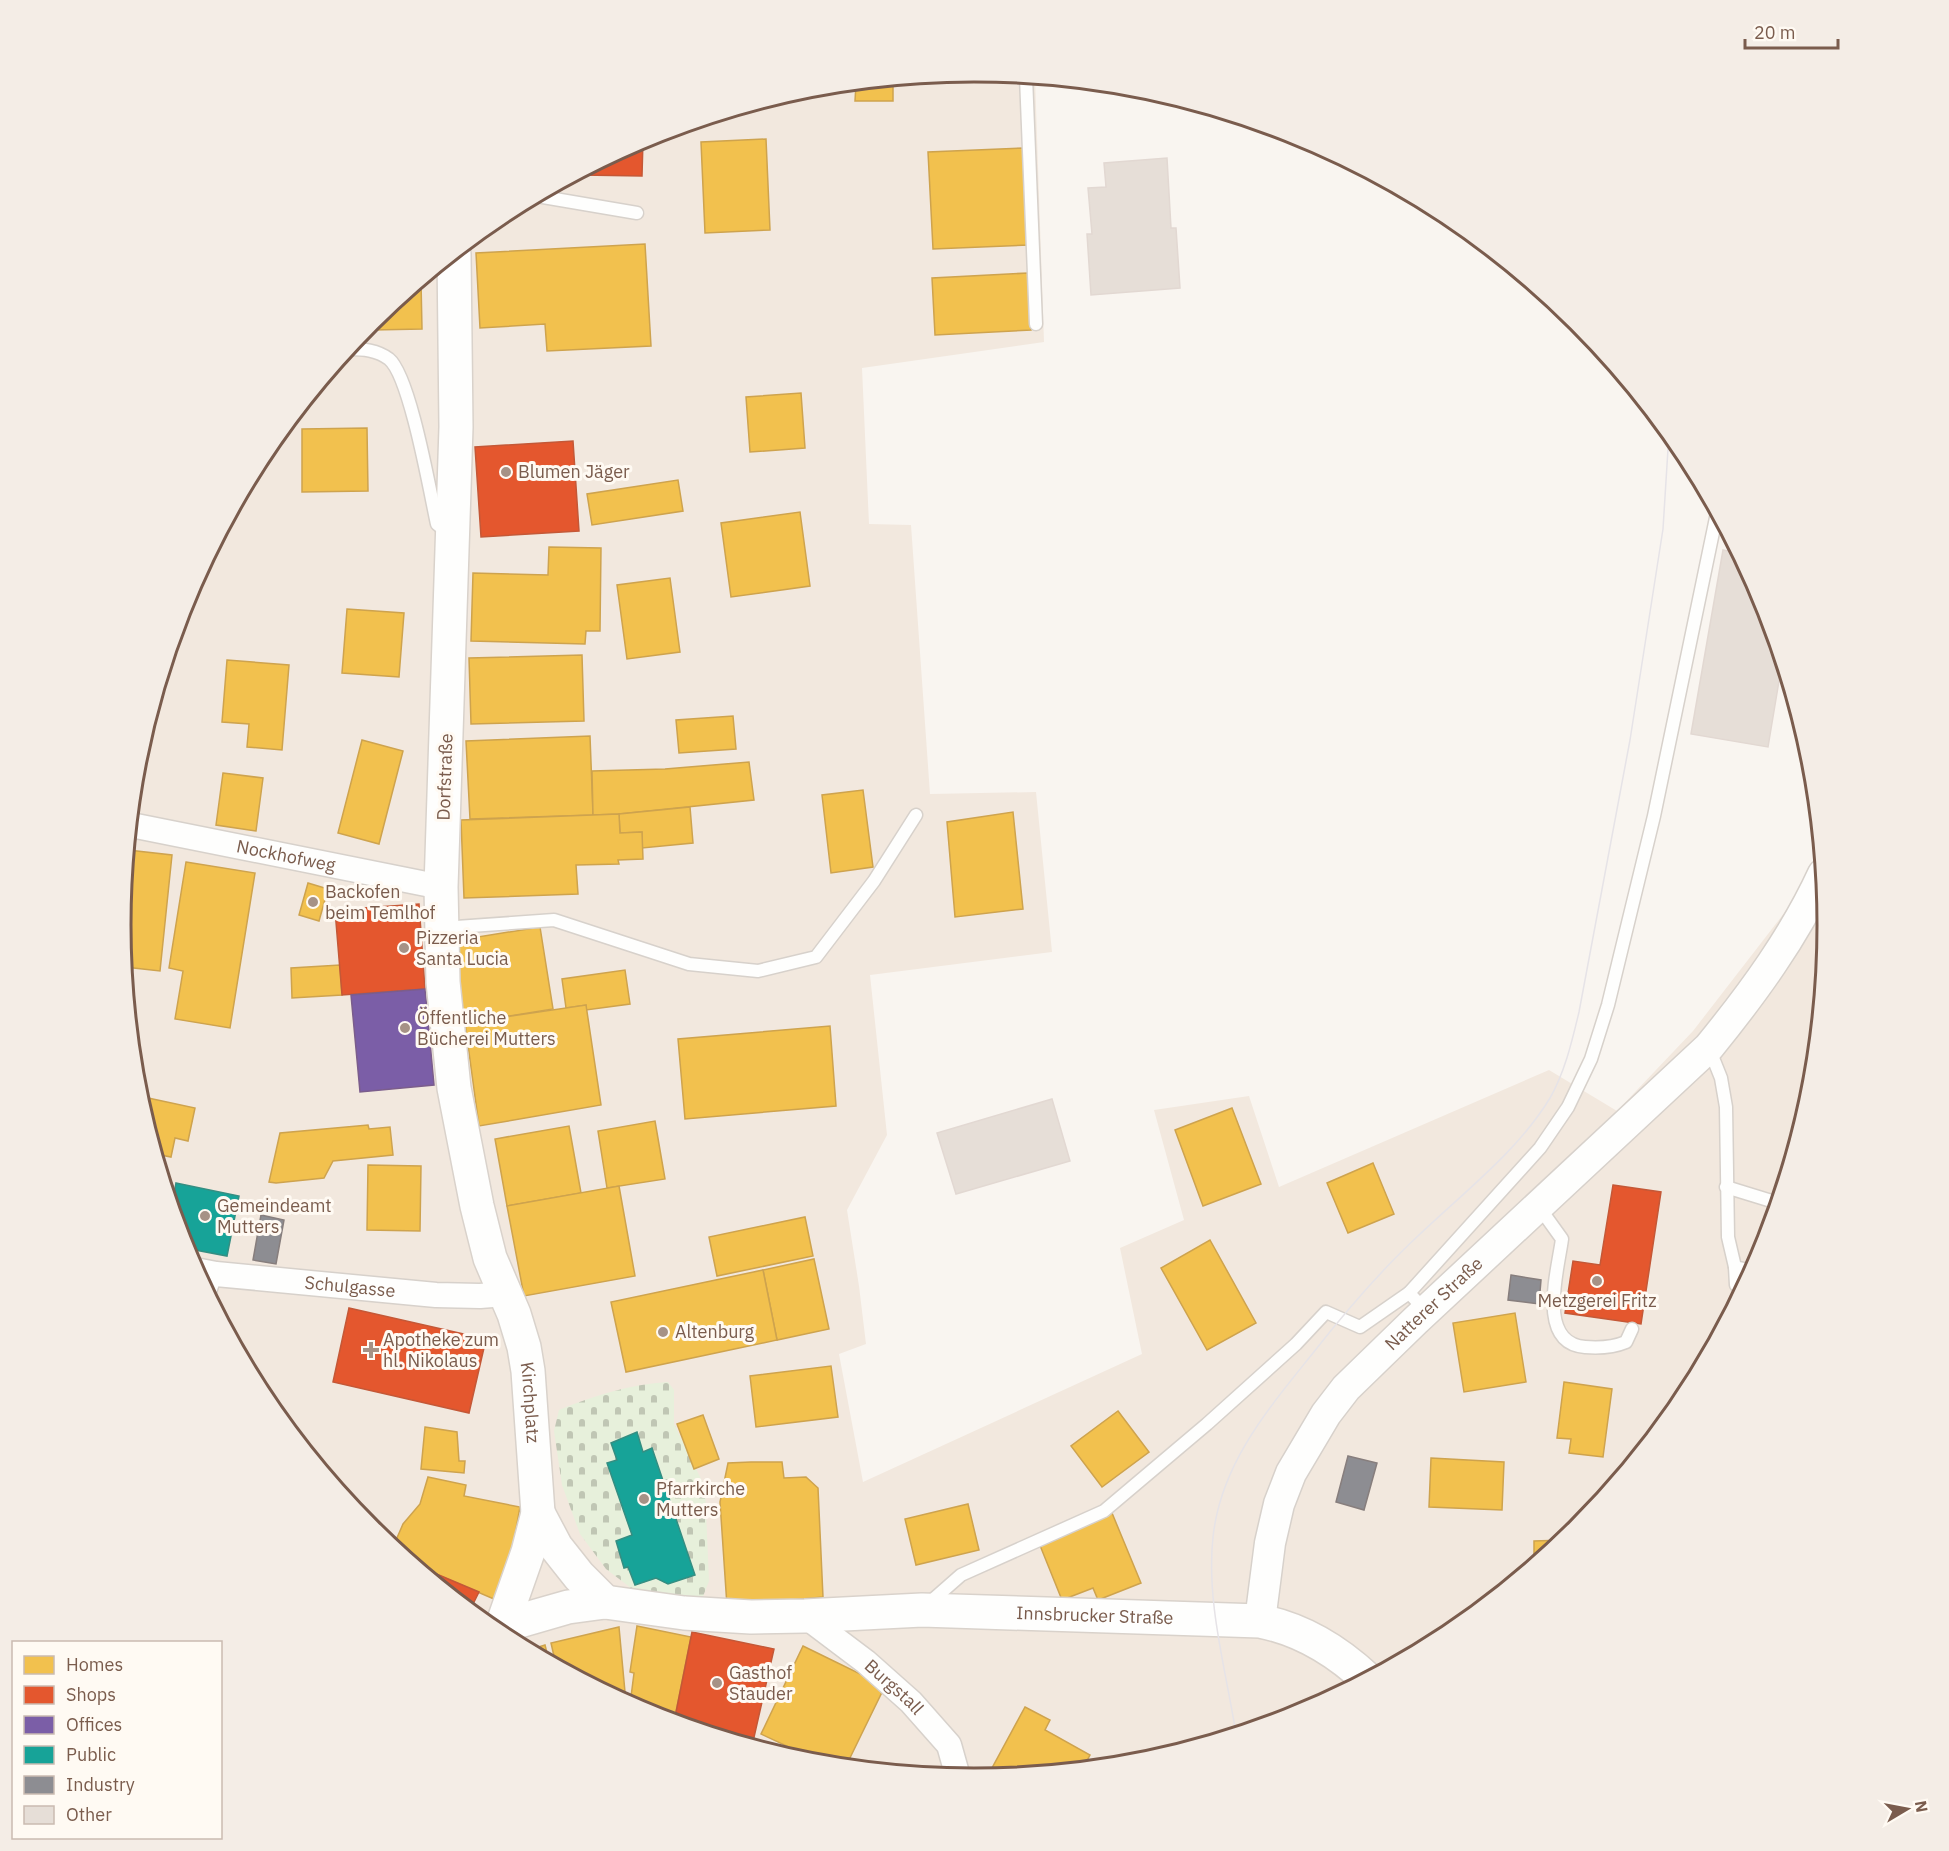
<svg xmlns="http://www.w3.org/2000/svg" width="1949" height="1851" font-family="'IBM Plex Sans',sans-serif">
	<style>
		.residential { fill: #f2e8de }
		.cemetery { fill: url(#cemetery-stones) }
		.homes { fill: #f2c14e; stroke: #cea34e; stroke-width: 1.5 }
		.shops { fill: #e4572e; stroke: #c45837; stroke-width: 1.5 }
		.offices { fill: #7b5ea7; stroke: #7b5d8c; stroke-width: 1.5 }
		.public { fill: #17a398; stroke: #358e82; stroke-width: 1.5 }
		.industry { fill: #8d8d92; stroke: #877e7d; stroke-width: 1.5 }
		.building { fill: #e6ded7; stroke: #e2d8d2; stroke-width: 1.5 }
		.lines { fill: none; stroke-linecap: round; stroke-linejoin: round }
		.service-casing { stroke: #d7d1cb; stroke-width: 15 }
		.minor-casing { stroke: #d7d1cb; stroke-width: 27 }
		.tertiary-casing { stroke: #d7d1cb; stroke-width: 33 }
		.secondary-casing { stroke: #d9d2cb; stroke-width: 36 }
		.service { stroke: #fefefd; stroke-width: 12 }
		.minor { stroke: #fefefd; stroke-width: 24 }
		.tertiary { stroke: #fefefd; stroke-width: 30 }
		.secondary { stroke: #fefefd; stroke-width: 33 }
		.tram { stroke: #e6e3e7; stroke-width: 1.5 }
		.poi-dot { fill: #a69286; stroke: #fffaf3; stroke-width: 2 }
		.labels { text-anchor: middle; stroke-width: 6; stroke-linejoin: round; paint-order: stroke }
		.poi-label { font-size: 18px; fill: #7a5c4d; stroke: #fffaf3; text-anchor: start }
		.street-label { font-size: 18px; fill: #7a5c4d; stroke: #fffaf3 }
		.rim { fill: none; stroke: #7a5c4d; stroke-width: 3 }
	</style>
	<defs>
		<pattern id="cemetery-stones" width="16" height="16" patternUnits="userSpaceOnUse" patternTransform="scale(1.5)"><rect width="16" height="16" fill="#e7f0db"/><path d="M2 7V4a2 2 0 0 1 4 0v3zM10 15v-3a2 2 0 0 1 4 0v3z" fill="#c0c6b4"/></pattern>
	</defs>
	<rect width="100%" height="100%" fill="#f9f5f0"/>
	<!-- residential -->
	<polygon class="residential" points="975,72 1035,78 1044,342 862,368 869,524 911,525 930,794 1036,792 1052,952 870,975 887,1135 847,1210 859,1286 866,1344 839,1354 863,1482 1142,1354 1120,1248 1184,1220 1154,1110 1249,1096 1279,1187 1549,1070 1617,1111 1693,1031 1795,899 1820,847 1828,926 1812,1092 1763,1252 1684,1400 1578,1529 1448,1635 1301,1714 1141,1763 975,1779 808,1763 648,1714 500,1635 371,1529 265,1399 186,1252 137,1092 121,925 137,759 186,599 265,451 371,322 501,216 648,137 808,88"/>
	<!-- cemetery -->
	<path class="cemetery" d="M668 1382 674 1390V1424L705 1487 709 1581 702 1599 635 1591 606 1569 580 1534 562 1485 554 1431 559 1410C593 1396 631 1384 668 1382Z"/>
	<!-- homes -->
	<g class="homes">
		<polygon points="893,80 893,101 855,101 856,84"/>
		<polygon points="853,84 853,90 802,90 808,88"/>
		<polygon points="766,139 770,230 705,233 701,142"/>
		<polygon points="1024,148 1028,245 933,249 928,152"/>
		<polygon points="645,244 651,346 547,351 545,324 480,328 476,253"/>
		<polygon points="1028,273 1031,330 935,335 932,278"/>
		<polygon points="421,281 422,329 373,330 373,320"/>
		<polygon points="801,393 805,448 750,452 746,397"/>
		<polygon points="367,428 368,491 302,492 302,429"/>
		<polygon points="678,480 683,511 592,525 587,494"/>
		<polygon points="800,512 810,586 731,597 721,523"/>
		<polygon points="549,547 601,548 600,631 586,631 585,644 471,641 473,573 548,575"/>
		<polygon points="670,578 680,652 627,659 617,585"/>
		<polygon points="347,609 404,613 399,677 342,673"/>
		<polygon points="582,655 584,721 471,724 469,658"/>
		<polygon points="227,660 289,665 282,750 247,747 249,724 222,722"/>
		<polygon points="733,716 736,749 679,753 676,720"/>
		<polygon points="590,736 593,815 470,819 466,741"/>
		<polygon points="362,740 403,751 379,844 338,833"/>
		<polygon points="749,762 754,800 619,814 593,815 592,771 665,769"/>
		<polygon points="223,773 263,778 256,831 216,825"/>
		<polygon points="863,790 873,867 831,873 822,795"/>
		<polygon points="690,807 693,843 642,848 642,832 620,833 619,814"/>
		<polygon points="1013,812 1023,909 955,917 947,822"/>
		<polygon points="619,814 620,833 642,832 643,859 618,860 619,864 576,865 578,894 464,898 461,820"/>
		<polygon points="128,850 172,855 160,971 125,967 121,925"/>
		<polygon points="186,862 255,873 230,1028 175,1019 183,971 169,968"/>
		<polygon points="308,883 328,889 319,921 299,915"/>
		<polygon points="540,927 553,1009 465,1023 453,941"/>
		<polygon points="340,965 342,995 292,998 291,968"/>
		<polygon points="625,970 630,1004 586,1010 586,1005 566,1008 562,979"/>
		<polygon points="586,1005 601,1105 479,1126 465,1023"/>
		<polygon points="830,1026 836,1106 685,1119 678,1039"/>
		<polygon points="139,1096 195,1108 188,1141 175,1138 171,1157 156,1154"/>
		<polygon points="1232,1108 1261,1184 1203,1206 1175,1130"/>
		<polygon points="655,1121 665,1179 607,1188 598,1131"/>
		<polygon points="368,1125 369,1129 390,1127 393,1155 333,1161 324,1178 276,1183 269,1182 280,1133"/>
		<polygon points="569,1126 581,1193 507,1206 495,1139"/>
		<polygon points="1373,1163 1394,1214 1348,1233 1327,1183"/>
		<polygon points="368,1165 421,1166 420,1231 367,1230"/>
		<polygon points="619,1186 635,1276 524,1296 507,1206"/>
		<polygon points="805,1217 813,1256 717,1276 709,1237"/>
		<polygon points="1210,1240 1256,1323 1207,1350 1161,1268"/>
		<polygon points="814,1259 829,1329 777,1340 763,1270"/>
		<polygon points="763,1270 777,1340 626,1372 611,1302"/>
		<polygon points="1515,1313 1526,1382 1464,1392 1453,1323"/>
		<polygon points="831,1366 838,1417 756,1427 750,1376"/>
		<polygon points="1564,1382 1612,1389 1603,1457 1569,1453 1571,1439 1557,1438"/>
		<polygon points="1118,1411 1149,1452 1102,1487 1071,1446"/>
		<polygon points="703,1415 719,1459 694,1469 677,1424"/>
		<polygon points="425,1427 457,1432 459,1461 465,1461 464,1473 421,1469"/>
		<polygon points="1431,1458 1504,1462 1502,1510 1429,1507"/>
		<polygon points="751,1462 782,1462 784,1478 806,1477 818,1488 823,1597 727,1606 720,1502 728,1463"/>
		<polygon points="428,1477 466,1485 464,1496 520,1507 503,1603 415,1565 393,1547 403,1524 420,1504"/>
		<polygon points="968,1504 979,1550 916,1565 905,1519"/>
		<polygon points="1112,1513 1141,1583 1098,1600 1093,1588 1062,1600 1039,1543"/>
		<polygon points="1564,1540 1534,1565 1534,1541"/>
		<polygon points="637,1626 691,1637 674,1722 648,1714 630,1705 634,1673 630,1672"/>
		<polygon points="619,1627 626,1703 556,1665 551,1643"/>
		<polygon points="545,1645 549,1661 529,1650"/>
		<polygon points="803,1646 885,1686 846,1766 825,1764 761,1734"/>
		<polygon points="1025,1707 1050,1720 1045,1730 1090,1755 1083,1768 1007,1776 992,1768"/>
	</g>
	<!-- shops -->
	<g class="shops">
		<polygon points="643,140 642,176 581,175 581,172"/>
		<polygon points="573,441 579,531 481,537 475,447"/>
		<polygon points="419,904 425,989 342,995 335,910"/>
		<polygon points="1613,1185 1661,1192 1641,1324 1565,1313 1573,1261 1600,1265"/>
		<polygon points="349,1308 486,1339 469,1413 333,1382"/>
		<polygon points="415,1565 479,1592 470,1610"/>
		<polygon points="692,1632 774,1649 752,1746 674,1722"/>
	</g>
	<!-- offices -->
	<polygon class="offices" points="425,989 434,1085 360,1092 351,995"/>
	<!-- public -->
	<g class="public">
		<polygon points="176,1183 239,1196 227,1256 185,1248 172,1205"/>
		<polygon points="637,1432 643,1452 652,1448 695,1575 668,1584 656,1578 635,1585 628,1567 624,1568 616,1541 632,1535 607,1463 617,1460 611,1443"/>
	</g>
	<!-- industry -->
	<g class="industry">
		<polygon points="261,1215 284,1220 276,1264 253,1260"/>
		<polygon points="1511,1275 1541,1280 1539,1304 1508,1300"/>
		<polygon points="1348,1456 1377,1463 1364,1510 1336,1502"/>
	</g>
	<!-- building -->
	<g class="building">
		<polygon points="1167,158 1171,228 1176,228 1180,288 1091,295 1087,234 1092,234 1088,188 1106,187 1104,163"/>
		<polygon points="1723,550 1738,553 1763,599 1782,663 1768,747 1691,734"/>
		<polygon points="1052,1099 1070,1161 956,1194 937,1133"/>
	</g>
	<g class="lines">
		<defs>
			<g id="service">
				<polyline points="1026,77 1036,324"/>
				<polyline points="537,196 637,213"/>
				<path d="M349 349C363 349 377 350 389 359 410 376 430 492 437 524L446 531"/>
				<polyline points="442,928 554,920 689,964 758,971 816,957 874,881 916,815"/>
				<polyline points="1709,1048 1721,1078 1726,1107 1728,1237 1735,1267 1753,1271"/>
				<polyline points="1726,1187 1778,1203"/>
				<path d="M1539 1207 1562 1239C1558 1270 1536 1343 1585 1347 1597 1348 1614 1347 1626 1342L1632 1329"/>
				<polyline points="1735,1267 1736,1285"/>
				<polyline points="209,1295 216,1274"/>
				<polyline points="1426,1311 1409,1293 1540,1148 1568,1107 1591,1059 1608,1005 1654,816 1717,513"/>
				<polyline points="928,1604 961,1575 1104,1511 1207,1424 1296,1344 1326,1312 1360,1327 1409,1293"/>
			</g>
			<g id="minor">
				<path id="s1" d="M131 825 441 887"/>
				<path id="s2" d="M195 1270 216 1274 436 1295 480 1296 505 1294"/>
				<path id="s3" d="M805 1616 866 1662 911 1702 949 1745 958 1777"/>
			</g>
			<g id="tertiary">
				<path id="s4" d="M1260 1621 1270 1543 1279 1504 1291 1473 1326 1414 1346 1388 1415 1321 1709 1047C1753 993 1794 937 1823 874"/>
			</g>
			<g id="secondary">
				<path id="s5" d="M454 254 456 427 441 887 443 982 454 1088 477 1206 490 1258 514 1314 524 1347 528 1371 538 1513 528 1552 502 1626"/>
				<polyline points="538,1513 556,1547 579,1576 605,1602"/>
				<path id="s6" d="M502 1626 568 1607 605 1602 684 1613 751 1617 805 1616 922 1610 1260 1621C1301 1629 1336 1650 1367 1679"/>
			</g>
		</defs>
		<!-- service casing -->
		<use href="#service" class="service-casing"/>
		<!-- minor casing -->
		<use href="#minor" class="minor-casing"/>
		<!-- tertiary casing -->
		<use href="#tertiary" class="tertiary-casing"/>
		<!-- secondary casing -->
		<use href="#secondary" class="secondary-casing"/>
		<!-- service -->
		<use href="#service" class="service"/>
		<!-- minor -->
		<use href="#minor" class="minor"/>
		<!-- tertiary -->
		<use href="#tertiary" class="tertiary"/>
		<!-- secondary -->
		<use href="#secondary" class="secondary"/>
		<!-- tram -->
		<path class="tram" d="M1236 1734C1226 1670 1206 1602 1213 1537 1221 1463 1269 1408 1313 1353 1346 1311 1380 1271 1419 1235 1463 1193 1518 1151 1550 1098 1565 1072 1572 1041 1579 1012L1630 740 1663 529 1669 433"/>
	</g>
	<!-- markers -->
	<g class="poi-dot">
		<circle cx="506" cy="472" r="6"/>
		<circle cx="313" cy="902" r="6"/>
		<circle cx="404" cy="948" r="6"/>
		<circle cx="405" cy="1028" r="6"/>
		<circle cx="205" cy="1216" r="6"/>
		<circle cx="1597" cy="1281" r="6"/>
		<circle cx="663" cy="1332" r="6"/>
		<path d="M368 1341h6v6h6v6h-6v6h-6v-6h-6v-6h6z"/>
		<circle cx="644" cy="1499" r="6"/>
		<circle cx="717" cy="1683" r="6"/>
	</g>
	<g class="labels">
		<!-- poi labels -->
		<g class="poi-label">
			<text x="518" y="478">Blumen Jäger</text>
			<text x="325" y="898">Backofen<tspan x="325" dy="21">beim Temlhof</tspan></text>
			<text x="416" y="944">Pizzeria<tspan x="416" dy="21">Santa Lucia</tspan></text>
			<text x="417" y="1024">Öffentliche<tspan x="417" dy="21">Bücherei Mutters</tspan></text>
			<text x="217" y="1212">Gemeindeamt<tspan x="217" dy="21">Mutters</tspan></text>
			<text x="1597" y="1307" text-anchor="middle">Metzgerei Fritz</text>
			<text x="675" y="1338">Altenburg</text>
			<text x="383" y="1346">Apotheke zum<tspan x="383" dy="21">hl. Nikolaus</tspan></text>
			<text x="656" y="1495">Pfarrkirche<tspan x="656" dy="21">Mutters</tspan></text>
			<text x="729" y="1679">Gasthof<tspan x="729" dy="21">Stauder</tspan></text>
		</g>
		<!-- street labels -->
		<g class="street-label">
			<text transform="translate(445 777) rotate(-88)" y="6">Dorfstraße</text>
			<text dy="6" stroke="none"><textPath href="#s1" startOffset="158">Nockhofweg</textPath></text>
			<text dy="6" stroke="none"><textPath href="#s2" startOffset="156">Schulgasse</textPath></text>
			<text dy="6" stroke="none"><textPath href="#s4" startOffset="375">Natterer Straße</textPath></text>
			<text dy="6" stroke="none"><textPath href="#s5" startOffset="1160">Kirchplatz</textPath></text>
			<text dy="6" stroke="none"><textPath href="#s6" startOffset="597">Innsbrucker Straße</textPath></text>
			<text dy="6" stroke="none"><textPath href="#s3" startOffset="114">Burgstall</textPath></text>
		</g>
	</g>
	<!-- crop -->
	<path d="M0 0H1949V1851H0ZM131 925a843 843 0 1 1 1686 0a843 843 0 1 1-1686 0Z" fill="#f4ede6" fill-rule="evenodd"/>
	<path class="rim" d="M131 925a843 843 0 1 1 1686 0a843 843 0 1 1-1686 0Z"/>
	<!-- legend -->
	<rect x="12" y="1641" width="210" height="198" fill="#fffaf3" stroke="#cabbb1" stroke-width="1.5"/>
	<rect x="24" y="1656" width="30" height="18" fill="#f2c14e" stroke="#cabbb1" stroke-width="1.5"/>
	<text x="66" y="1671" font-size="18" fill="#7a5c4d">Homes</text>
	<rect x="24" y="1686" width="30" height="18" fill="#e4572e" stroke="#cabbb1" stroke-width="1.5"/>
	<text x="66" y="1701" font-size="18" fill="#7a5c4d">Shops</text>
	<rect x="24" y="1716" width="30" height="18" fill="#7b5ea7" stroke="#cabbb1" stroke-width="1.5"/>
	<text x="66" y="1731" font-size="18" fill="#7a5c4d">Offices</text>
	<rect x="24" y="1746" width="30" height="18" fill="#17a398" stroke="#cabbb1" stroke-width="1.5"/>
	<text x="66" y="1761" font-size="18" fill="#7a5c4d">Public</text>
	<rect x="24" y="1776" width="30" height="18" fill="#8d8d92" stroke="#cabbb1" stroke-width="1.5"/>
	<text x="66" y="1791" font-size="18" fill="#7a5c4d">Industry</text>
	<rect x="24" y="1806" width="30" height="18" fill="#e6ded7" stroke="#cabbb1" stroke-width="1.5"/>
	<text x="66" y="1821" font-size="18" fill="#7a5c4d">Other</text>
	<!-- north arrow -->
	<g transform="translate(1907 1809) rotate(80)" stroke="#fffaf3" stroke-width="4.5" paint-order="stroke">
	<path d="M0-4.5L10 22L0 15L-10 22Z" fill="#7a5c4d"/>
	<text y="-9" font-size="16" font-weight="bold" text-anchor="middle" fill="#7a5c4d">N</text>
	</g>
	<!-- scale -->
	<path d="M1745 39v9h93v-9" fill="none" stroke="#7a5c4d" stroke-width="3"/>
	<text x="1754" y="39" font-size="18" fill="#7a5c4d" stroke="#fffaf3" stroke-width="4.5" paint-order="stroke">20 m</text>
</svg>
